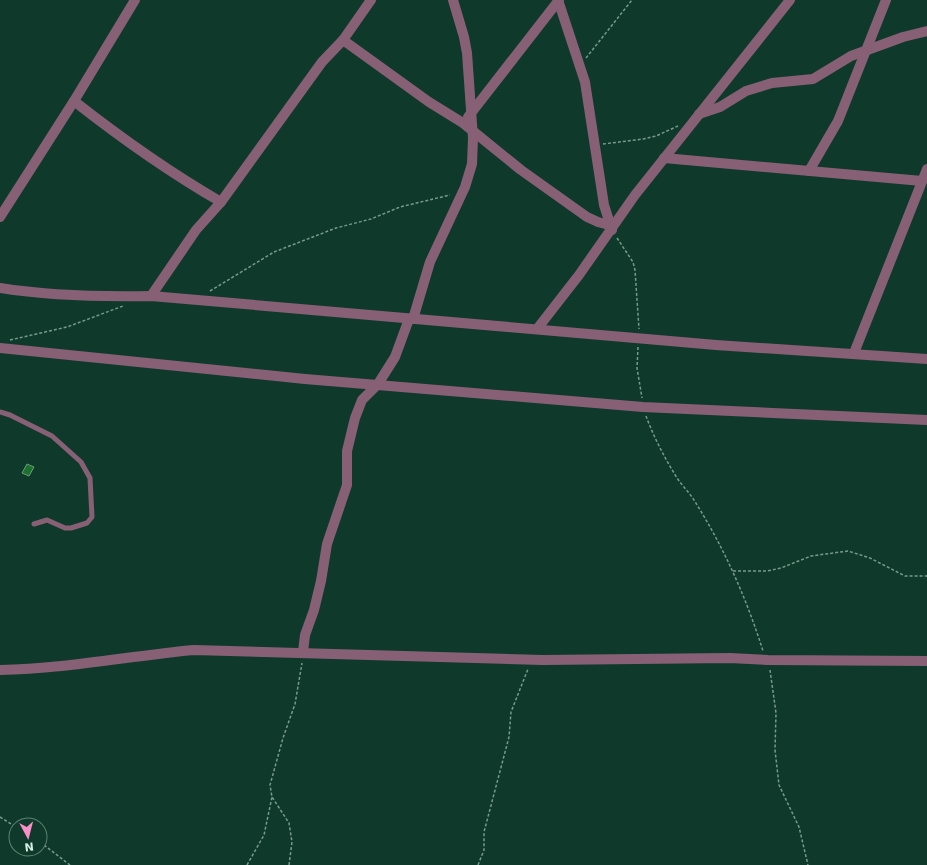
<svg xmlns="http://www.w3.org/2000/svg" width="927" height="865" font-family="'DejaVu Sans',sans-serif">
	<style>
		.building { fill: #1b722e; stroke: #729976 }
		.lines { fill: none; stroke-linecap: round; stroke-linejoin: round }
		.path { stroke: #779a8c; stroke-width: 1.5; stroke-dasharray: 3 2; stroke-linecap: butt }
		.lane { stroke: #886075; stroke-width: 5 }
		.street { stroke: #886075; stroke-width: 10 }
	</style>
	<rect width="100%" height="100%" fill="#0f3a2b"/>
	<!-- building -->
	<polygon class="building" points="27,464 34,467 29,476 22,473"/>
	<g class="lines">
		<!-- path -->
		<g class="path">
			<polyline points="586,58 632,0"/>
			<polyline points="603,144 643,139 656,136 678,126"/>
			<polyline points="617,238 633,262 635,270 639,329"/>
			<polyline points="210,291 274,252 336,228 371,219 400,207 450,195"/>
			<polyline points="10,340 67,327 123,306"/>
			<polyline points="638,347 637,368 642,398"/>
			<path d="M646 416C653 435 663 455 674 473 679 482 686 489 692 497 723 545 746 597 763 651"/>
			<polyline points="733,571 767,571 781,568 811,556 848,551 870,558 905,576 927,576"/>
			<polyline points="770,670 776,713 775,750 779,785 799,827 808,865"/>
			<polyline points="0,817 16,827"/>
			<polyline points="40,842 70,865"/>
			<polyline points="247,865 264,835 272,797"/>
			<polyline points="289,865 292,842 289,823 272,797 270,785 283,738 295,704 302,663"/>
			<polyline points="478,865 484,850 484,832 509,737 511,712 528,669"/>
		</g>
		<!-- lane -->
		<polyline class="lane" points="0,412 10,415 52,436 81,462 90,478 92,517 87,523 71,528 65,528 47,520 34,524"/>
		<!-- street -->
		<g class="street">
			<polyline points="558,0 585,82 604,205 612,230"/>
			<polyline points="343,40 429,102 463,123 521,170 587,217 598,222 609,225"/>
			<path d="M74 101C121 138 169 172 221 202"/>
			<polyline points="699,114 720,107 746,91 772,83 813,79 851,56 903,37 927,31"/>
			<polyline points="468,117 559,0"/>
			<polyline points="664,158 922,181"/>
			<polyline points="809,171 838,121 886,0"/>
			<polyline points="0,217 74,101 135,0"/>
			<path d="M0 288C50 296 100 297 151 296L716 345 927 359"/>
			<polyline points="151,296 196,230 221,202 322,62 343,40 371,0"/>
			<polyline points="413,319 430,262 465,187 472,164 473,138 467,53 464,37 453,0"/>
			<polyline points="537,329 579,275 635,195 790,0"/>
			<polyline points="0,348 305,379 643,407 927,420"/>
			<polyline points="854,353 927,169"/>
			<polyline points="303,652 305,635 314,610 321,581 327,544 347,485 347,451 355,418 362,400 378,384 395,357 409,319"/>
			<path d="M0 670C65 669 129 656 194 650L542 660 730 658 768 660 927 661"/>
		</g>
	</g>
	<!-- north arrow -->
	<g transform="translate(28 837) rotate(173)"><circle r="19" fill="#0f3a2b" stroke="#5d8274"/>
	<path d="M0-3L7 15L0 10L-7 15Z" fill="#f98fc9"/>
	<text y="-6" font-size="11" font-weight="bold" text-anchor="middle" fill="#d2eee2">N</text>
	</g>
</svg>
